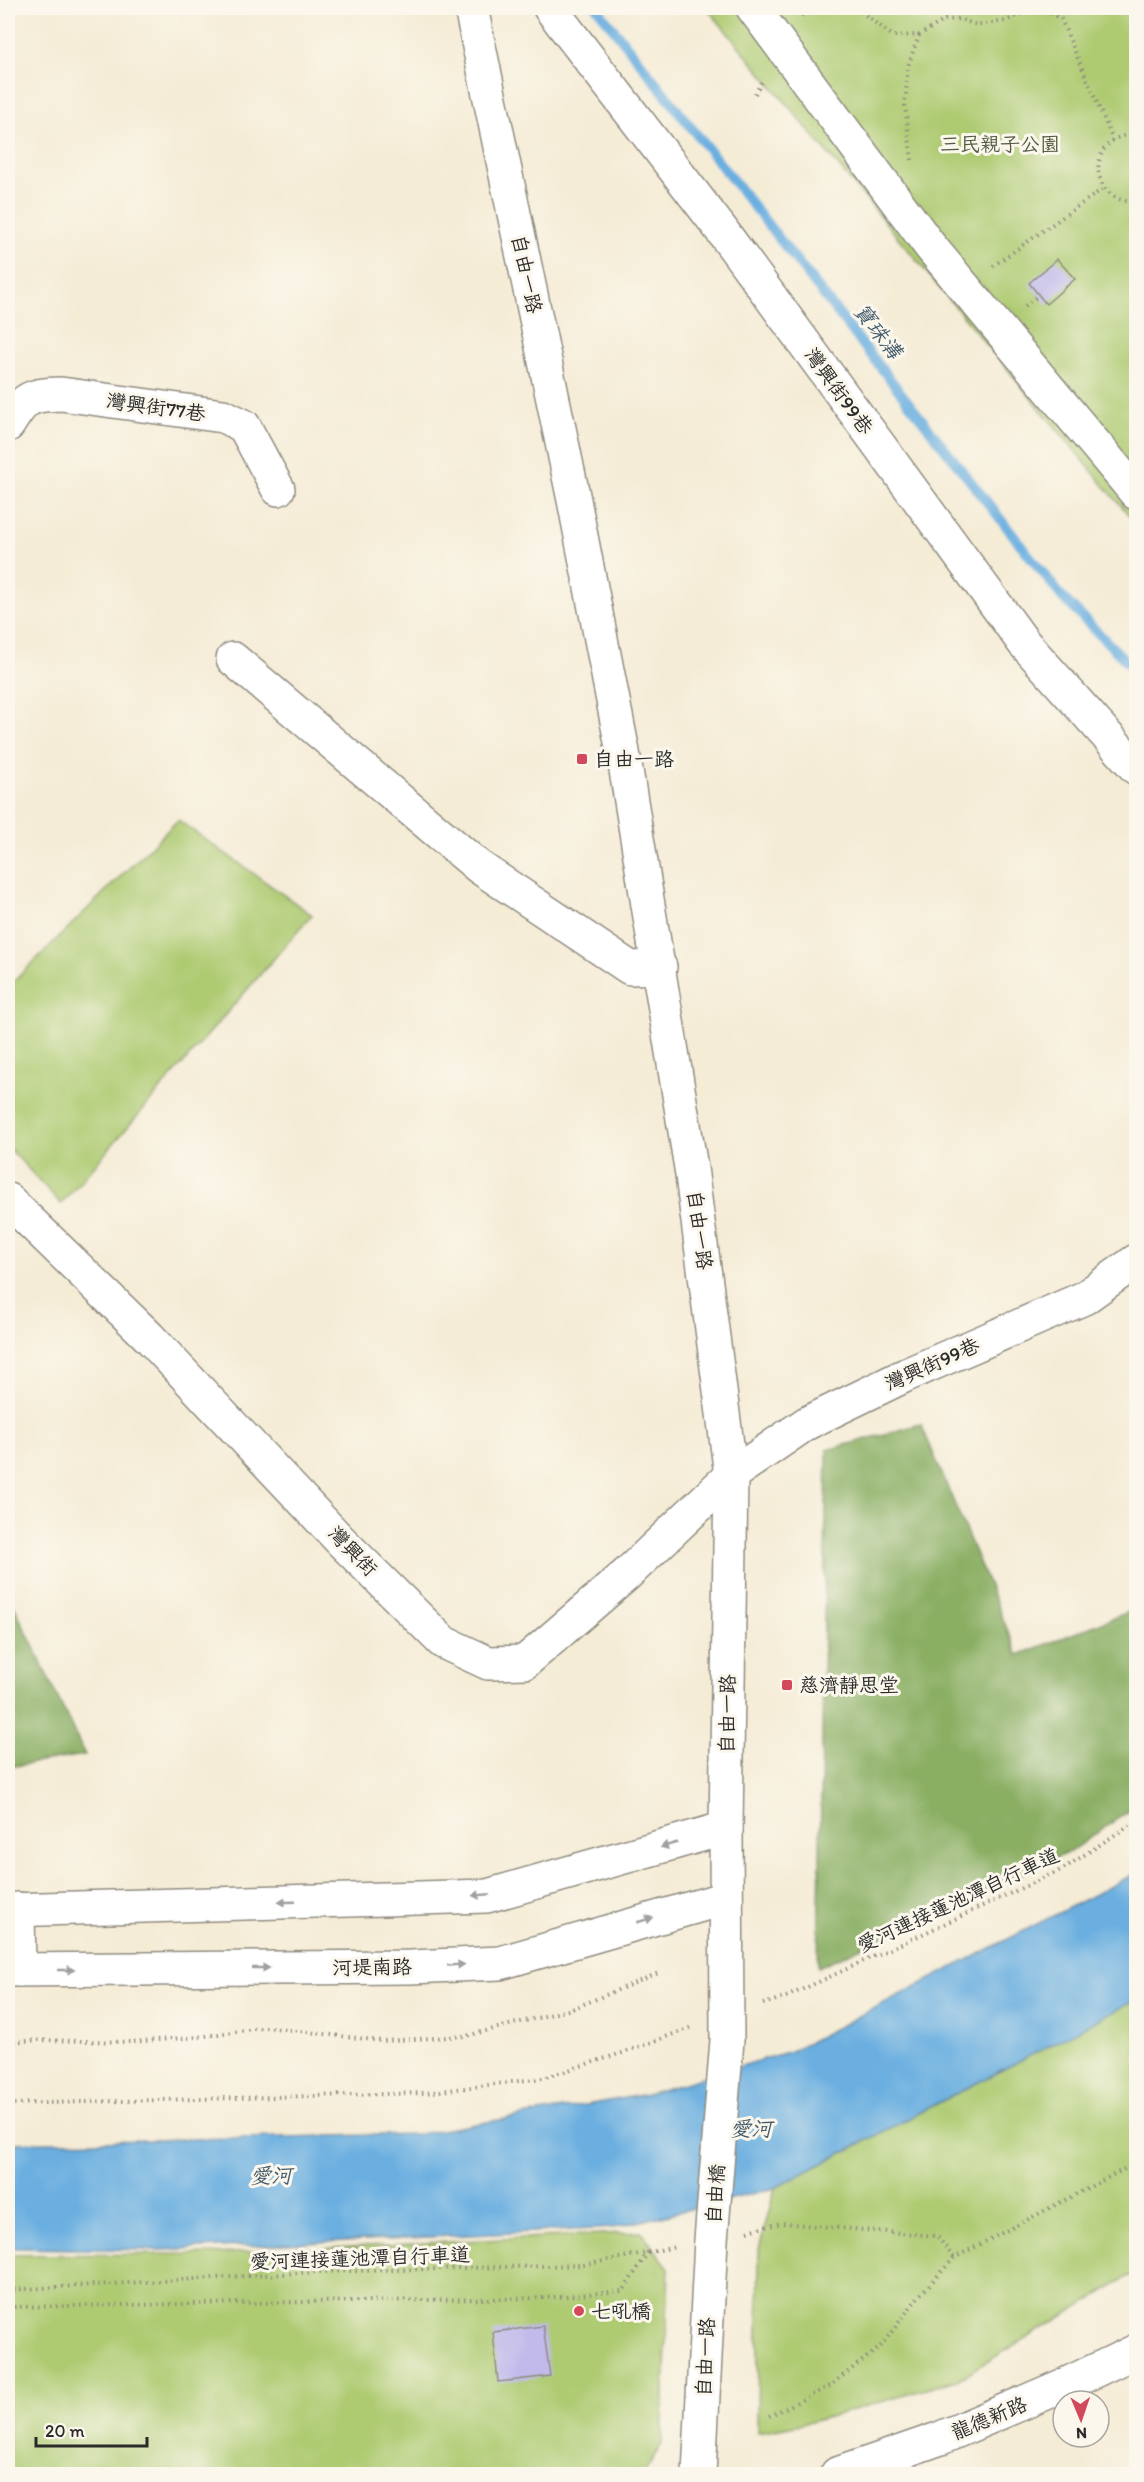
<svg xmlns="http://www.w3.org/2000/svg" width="1144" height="2482" font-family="Itim,'LXGW WenKai TC',sans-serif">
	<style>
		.green { fill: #aecb72; stroke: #6c7b4e; stroke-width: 1.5 }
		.forest { fill: #8aaf64; stroke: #5a6d48; stroke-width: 1.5 }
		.water { fill: #6aafe0; stroke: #4a6d86; stroke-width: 1.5 }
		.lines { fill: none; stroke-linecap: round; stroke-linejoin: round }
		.stream { stroke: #6aafe0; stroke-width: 10 }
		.building { fill: #c1baeb }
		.minor-casing { stroke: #908c80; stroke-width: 36 }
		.path { stroke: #908c80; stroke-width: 4; stroke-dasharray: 1.5 4.5; stroke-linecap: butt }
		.minor { stroke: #fff; stroke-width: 33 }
		.oneway { fill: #a0a0a0 }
		.poi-dot { fill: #d1495b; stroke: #fbf7ec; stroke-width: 2 }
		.labels { text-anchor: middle; stroke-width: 6; stroke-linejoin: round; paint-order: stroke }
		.park-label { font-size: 20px; fill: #525b40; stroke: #fbf7ec }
		.street-label { font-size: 20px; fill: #2b2b2b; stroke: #fbf7ec }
		.poi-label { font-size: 20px; fill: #2b2b2b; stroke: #fbf7ec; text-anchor: start }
		.water-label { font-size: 21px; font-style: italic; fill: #41596a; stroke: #fbf7ec }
	</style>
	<rect width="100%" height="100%" fill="#fbf7ec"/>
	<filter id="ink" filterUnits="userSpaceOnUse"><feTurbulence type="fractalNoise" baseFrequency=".0167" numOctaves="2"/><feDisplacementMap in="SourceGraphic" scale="12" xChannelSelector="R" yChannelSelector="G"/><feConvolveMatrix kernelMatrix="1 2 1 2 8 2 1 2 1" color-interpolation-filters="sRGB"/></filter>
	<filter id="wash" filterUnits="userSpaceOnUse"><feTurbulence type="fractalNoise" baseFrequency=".008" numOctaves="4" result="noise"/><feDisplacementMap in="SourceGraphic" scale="24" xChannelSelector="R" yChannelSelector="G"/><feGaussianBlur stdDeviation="1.35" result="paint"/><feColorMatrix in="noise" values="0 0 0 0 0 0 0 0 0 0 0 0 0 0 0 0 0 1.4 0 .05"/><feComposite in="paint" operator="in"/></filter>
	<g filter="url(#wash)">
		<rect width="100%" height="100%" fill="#f5ecd6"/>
		<!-- green -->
		<g class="green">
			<polygon points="707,8 1136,8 1136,524"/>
			<polygon points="178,820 312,915 61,1204 8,1147 8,987"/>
			<polygon points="1136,2000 1136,2272 957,2380 811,2422 757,2432 759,2249 775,2188"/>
			<polygon points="641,2232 669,2268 662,2444 643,2474 8,2474 8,2255 212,2254"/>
		</g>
		<!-- forest -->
		<g class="forest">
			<polygon points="921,1424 1018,1655 1136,1609 1136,1806 1069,1852 818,1967 827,1450"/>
			<polygon points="8,1593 85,1755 8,1767"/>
		</g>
		<!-- water -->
		<polygon class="water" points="1136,1873 1136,2000 775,2188 613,2228 160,2250 8,2248 8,2143 419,2134 648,2094 791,2051"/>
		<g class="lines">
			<!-- stream -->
			<polyline class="stream" points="597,8 1062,597 1136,671"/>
		</g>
		<g id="blocks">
			<!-- building -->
			<g class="building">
				<polygon points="1057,259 1075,279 1046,304 1029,283"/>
				<polygon points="543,2326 550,2376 498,2382 493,2332"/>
			</g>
		</g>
	</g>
	<g filter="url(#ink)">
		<use href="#blocks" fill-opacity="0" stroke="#908c80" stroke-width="1.5"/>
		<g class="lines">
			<defs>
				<g id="minor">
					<polyline points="471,8 574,500 623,752 691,1168 731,1475 726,1828 727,2040 711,2240 699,2474"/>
					<polyline points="550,8 720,228 1024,643 1136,768"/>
					<polyline points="753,8 930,246 1136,493"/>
					<path d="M8 425C25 397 29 395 61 394L223 416 244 426 278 489"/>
					<polyline points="233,659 479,867 630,968 660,967"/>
					<polyline points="8,1200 149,1337 340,1540 443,1642 488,1663 525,1662 627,1574 731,1475 807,1423 906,1375 1084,1298 1136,1261"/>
					<polyline points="18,1909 19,1970"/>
					<polyline points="8,1910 487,1896 726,1828"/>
					<polyline points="8,1970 411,1967 500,1963 726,1898"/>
					<polyline points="837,2474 941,2438 1069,2383 1136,2351"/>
				</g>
			</defs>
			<!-- minor casing -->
			<use href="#minor" class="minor-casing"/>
			<!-- path -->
			<g class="path">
				<polyline points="856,8 893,36 919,35 945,20 960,19 977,25 1006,21 1035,8"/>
				<polyline points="1039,8 1061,19 1113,140"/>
				<polyline points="801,16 807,8"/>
				<polyline points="755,94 763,79"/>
				<path d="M1136 135C1086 132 1086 204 1136 201"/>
				<polyline points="912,160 905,106 908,66 919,35"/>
				<polyline points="993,266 1104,188"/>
				<polyline points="1025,306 1039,295"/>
				<polyline points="763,2004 786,1997 1063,1869 1136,1821"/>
				<polyline points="8,2042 38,2040 130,2042 198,2037 267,2027 382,2041 466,2036 572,2009 661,1972"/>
				<polyline points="8,2104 425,2093 543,2078 622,2053 690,2028"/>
				<polyline points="748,2231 781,2223 937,2236 954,2258"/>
				<polyline points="8,2290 316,2272 583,2265 676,2247"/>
				<polyline points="8,2307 545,2298 623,2291 648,2252"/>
				<polyline points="769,2416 828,2387 880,2347 919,2296 954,2258 1136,2163"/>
			</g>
			<!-- minor -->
			<use href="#minor" class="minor"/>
		</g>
		<!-- one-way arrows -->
		<defs><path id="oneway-solid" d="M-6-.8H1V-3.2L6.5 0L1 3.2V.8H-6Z" transform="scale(1.5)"/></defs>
		<g class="oneway">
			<use href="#oneway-solid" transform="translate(669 1845) rotate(164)"/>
			<use href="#oneway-solid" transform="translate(481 1895) rotate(175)"/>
			<use href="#oneway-solid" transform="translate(287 1902) rotate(178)"/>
			<use href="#oneway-solid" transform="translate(645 1920) rotate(-16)"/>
			<use href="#oneway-solid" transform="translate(456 1965) rotate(-3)"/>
			<use href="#oneway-solid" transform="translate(261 1968)"/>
			<use href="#oneway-solid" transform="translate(66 1970)"/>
		</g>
	</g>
	<!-- markers -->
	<g class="poi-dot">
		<rect x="576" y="753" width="12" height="12" rx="3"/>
		<rect x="781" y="1679" width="12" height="12" rx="3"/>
		<circle cx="579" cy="2311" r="6"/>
	</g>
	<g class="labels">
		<!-- park labels -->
		<g class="park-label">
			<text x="1000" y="151">三民親子公園</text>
		</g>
		<!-- street labels -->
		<g class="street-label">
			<text transform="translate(527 274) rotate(78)" y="7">自由一路</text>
			<text transform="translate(839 391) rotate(54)" y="7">灣興街99巷</text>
			<text transform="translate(156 407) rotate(8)" y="7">灣興街77巷</text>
			<text transform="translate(700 1230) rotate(82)" y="7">自由一路</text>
			<text transform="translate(932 1364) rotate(-24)" y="7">灣興街99巷</text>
			<text transform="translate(353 1551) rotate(46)" y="7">灣興街</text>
			<text transform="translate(727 1714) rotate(-89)" y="7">自由一路</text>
			<text transform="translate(958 1900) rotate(-25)" y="7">愛河連接蓮池潭自行車道</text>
			<text transform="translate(372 1967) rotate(-1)" y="7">河堤南路</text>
			<text transform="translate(715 2194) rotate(-86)" y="7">自由橋</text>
			<text transform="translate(360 2258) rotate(-2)" y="7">愛河連接蓮池潭自行車道</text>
			<text transform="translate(705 2357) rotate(-87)" y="7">自由一路</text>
			<text transform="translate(989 2418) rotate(-23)" y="7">龍德新路</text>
		</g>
		<!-- poi labels -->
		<g class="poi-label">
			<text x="594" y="766">自由一路</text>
			<text x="799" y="1692">慈濟靜思堂</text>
			<text x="591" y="2318">七吼橋</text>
		</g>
		<!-- water labels -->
		<g class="water-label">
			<text transform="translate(878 331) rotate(52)" y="7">寶珠溝</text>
			<text x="751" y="2136">愛河</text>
			<text transform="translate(271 2176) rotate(-1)" y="7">愛河</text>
		</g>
	</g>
	<!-- margin -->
	<rect width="1144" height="2482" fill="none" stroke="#fbf7ec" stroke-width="30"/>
	<!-- north arrow -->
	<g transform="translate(1081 2419) rotate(178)"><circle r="28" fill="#fbf7ec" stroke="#a8a59f" stroke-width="1.5"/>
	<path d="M0-4.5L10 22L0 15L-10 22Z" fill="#d1495b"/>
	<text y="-9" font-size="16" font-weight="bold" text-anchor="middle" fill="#2b2b2b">N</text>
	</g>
	<!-- scale -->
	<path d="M36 2437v9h111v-9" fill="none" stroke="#2b2b2b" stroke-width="3"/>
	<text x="45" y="2437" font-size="18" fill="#2b2b2b" stroke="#fbf7ec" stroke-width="4.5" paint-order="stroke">20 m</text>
</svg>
